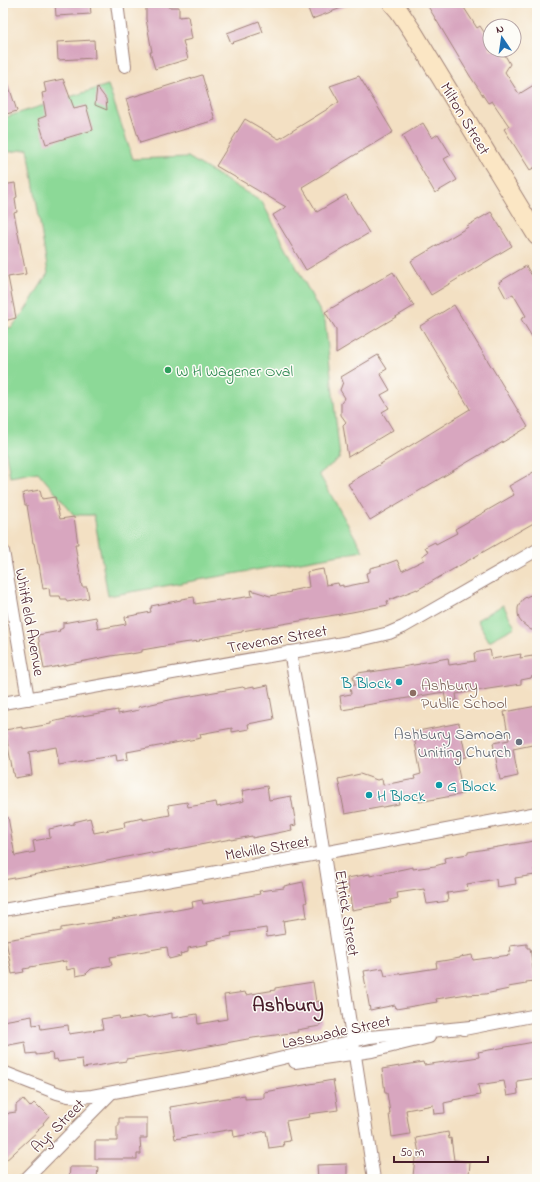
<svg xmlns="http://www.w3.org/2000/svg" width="540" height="1182" font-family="'Indie Flower',sans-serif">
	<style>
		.green { fill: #8cd997; stroke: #6b7c61 }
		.building { fill: #d8a6bf }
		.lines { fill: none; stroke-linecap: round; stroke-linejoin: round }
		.minor-casing { stroke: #9e8077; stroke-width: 14 }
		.secondary-casing { stroke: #9e8077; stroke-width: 20 }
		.minor { stroke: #fff; stroke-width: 12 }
		.secondary { stroke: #fbe6c4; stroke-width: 18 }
		.leisure-dot { fill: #2e9e5b; stroke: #fdfcf7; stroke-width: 1.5 }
		.culture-dot { fill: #0f9aa8; stroke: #fdfcf7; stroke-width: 1.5 }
		.education-dot { fill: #8d6e63; stroke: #fdfcf7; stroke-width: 1.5 }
		.worship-dot { fill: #6b7280; stroke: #fdfcf7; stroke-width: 1.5 }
		.labels { text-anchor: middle; stroke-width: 3; stroke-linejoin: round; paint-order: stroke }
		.street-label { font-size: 16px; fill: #4a1f2b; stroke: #fdfcf7 }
		.leisure-label { font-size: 16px; fill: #27864d; stroke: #fdfcf7; text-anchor: start }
		.culture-label { font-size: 16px; fill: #0d838f; stroke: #fdfcf7; text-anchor: start }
		.education-label { font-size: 16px; fill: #785e54; stroke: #fdfcf7; text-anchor: start }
		.worship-label { font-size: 16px; fill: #5b616d; stroke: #fdfcf7; text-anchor: end }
		.district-label { font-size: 20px; font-weight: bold; fill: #4a1f2b; stroke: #fdfcf7 }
	</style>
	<rect width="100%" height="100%" fill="#fdfcf7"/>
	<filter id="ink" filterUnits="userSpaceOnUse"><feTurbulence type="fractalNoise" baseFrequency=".025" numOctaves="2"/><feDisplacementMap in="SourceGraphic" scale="8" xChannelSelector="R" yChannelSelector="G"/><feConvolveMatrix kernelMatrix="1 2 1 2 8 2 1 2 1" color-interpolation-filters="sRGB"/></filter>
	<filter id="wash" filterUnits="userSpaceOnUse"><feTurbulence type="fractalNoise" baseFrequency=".012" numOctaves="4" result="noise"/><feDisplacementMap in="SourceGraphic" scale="16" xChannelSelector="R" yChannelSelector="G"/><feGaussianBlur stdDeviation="0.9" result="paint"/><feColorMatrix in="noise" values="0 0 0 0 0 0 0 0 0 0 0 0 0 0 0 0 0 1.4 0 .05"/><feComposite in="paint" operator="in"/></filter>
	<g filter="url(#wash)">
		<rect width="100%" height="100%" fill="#f3e0c3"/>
		<!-- green -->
		<g class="green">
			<polygon points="108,85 133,159 188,157 262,202 325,321 340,458 319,474 363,551 108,596 94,515 74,515 38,472 10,477 3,436 3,329 12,327 26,309 48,273 28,149 3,153 3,118"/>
			<polygon points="503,605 515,627 489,641 477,620"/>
		</g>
		<g id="blocks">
			<!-- building -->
			<g class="building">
				<polygon points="55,3 90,3 91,14 56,16"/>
				<polygon points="146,3 169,3 168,7 179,7 179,17 188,16 192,39 183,41 188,59 155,69 150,52 152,52 146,19"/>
				<polygon points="306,3 352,3 352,4 312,19"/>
				<polygon points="426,3 461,3 477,28 480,26 490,41 490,50 502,50 510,64 505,72 519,94 537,83 537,166 530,170 504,129 509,126 492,101 488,103 470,76"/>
				<polygon points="259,21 263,32 231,43 227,33"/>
				<polygon points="94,40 95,58 58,60 57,42"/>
				<polygon points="5,74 17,111 3,115 3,75"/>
				<polygon points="202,75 215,120 140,143 126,99"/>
				<polygon points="359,76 393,132 302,187 317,212 346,195 369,233 306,270 273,215 286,207 216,166 245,119 279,139 339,102 330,86"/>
				<polygon points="63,79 74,108 86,105 93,130 46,144 38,119 46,116 42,93 46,92 44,83"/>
				<polygon points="97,87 106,99 107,110 95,105"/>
				<polygon points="423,123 432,138 438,134 451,155 444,159 457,180 435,193 402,136"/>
				<polygon points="15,183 17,197 15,198 17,212 14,213 26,274 8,277 16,318 4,321 3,315 3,185"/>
				<polygon points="491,212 512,246 431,295 411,261 468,227 467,226"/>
				<polygon points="526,266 537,284 537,345 521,319 526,316 513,294 506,298 499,285 500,285 499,282"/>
				<polygon points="393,272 414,306 336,353 336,329 325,312"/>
				<polygon points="454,305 528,427 493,448 493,447 370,520 348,484 470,409 420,326"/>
				<polygon points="378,355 387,369 380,373 390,390 381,395 389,408 382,412 393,430 348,457 343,425 346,422 341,415 341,403 345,398 340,390 343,382 341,377"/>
				<polygon points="537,470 537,521 417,590 417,589 387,601 388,605 352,612 242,631 242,632 199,640 200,641 182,643 142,650 142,652 131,654 131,653 111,656 44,669 38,635 60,631 59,630 63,628 63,623 96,617 98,629 126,624 125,617 151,612 150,608 152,608 151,606 181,600 181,599 194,597 195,604 219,600 219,601 252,596 251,590 270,596 291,592 290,591 309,587 307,572 323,569 326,585 338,583 339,586 343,585 343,587 368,582 366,573 370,572 370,568 386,564 397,560 402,571 424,560 422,556 428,552 425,547 435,542 436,544 457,533 455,529 514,495 509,486"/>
				<polygon points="40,490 42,499 55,497 60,519 74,517 78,544 75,544 82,587 87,587 89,598 67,602 66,599 61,599 60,596 50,596 49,588 43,589 39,564 38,564 34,543 33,543 27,505 25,505 23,493"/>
				<polygon points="537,593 537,629 531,630 522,623 519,619 518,613 518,608 520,603 523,599 528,596"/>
				<polygon points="490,650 492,659 521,654 520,658 533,656 536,676 531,677 531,678 521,680 521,684 456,694 457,700 446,702 444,692 354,707 354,708 342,710 340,696 351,694 350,686 355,685 353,676 358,675 358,673 371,671 371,672 420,664 420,663 448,658 449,665 475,661 474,653"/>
				<polygon points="268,685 274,719 248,724 249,729 232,732 232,728 200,734 201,738 127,752 128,759 117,761 116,755 59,765 56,747 29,752 32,775 15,778 14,773 13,773 5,730 22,727 22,729 51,724 51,722 70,718 118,710 118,714 139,710 138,707 174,699 243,687 244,688 254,686 254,688"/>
				<polygon points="537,706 537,744 513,749 518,776 500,780 493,743 509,740 504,712"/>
				<polygon points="459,723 466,757 456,759 463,794 419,802 418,795 398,799 399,804 345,814 338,779 360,774 377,780 382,779 383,785 415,779 414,776 421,774 413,732"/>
				<polygon points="267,786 269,800 291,796 296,825 291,826 292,830 252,838 252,836 231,840 231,839 152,854 151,852 78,867 3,880 3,818 8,817 15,856 35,852 33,841 50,838 49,829 74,824 74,822 90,818 94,833 125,827 124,822 143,818 143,820 170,815 168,805 187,802 188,807 216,802 217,807 244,801 242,791"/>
				<polygon points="534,841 537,856 537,868 534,869 535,875 515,878 516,884 497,887 496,879 467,884 468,890 447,893 448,901 427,904 424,889 397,893 398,898 390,900 391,903 352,910 347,878 370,874 370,876 413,867 413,869 435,866 445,863 444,858 468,854 468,852"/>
				<polygon points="303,882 307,902 305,903 307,917 283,921 285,934 267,937 266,928 231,933 232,936 207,941 208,944 188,948 188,952 180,954 181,956 169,959 167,947 110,957 112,965 91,969 86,974 76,976 75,968 67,970 66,961 30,967 30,968 23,969 24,972 12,974 6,940 61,931 61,928 113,920 112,919 147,913 172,909 172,911 193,907 192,902 202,900 203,904 260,894 259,891 284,888 284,886"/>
				<polygon points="527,944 527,948 530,948 535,981 526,982 526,984 508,987 509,989 485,994 467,995 467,994 436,999 437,1002 396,1009 395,1005 370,1010 364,976 365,976 364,971 383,968 385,976 437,968 436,962 460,958 460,957 472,955 473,960 510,955 509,951 511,951 510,946"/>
				<polygon points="313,982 316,1002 319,1001 322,1023 320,1023 320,1026 297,1030 298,1032 253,1038 198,1048 184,1051 184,1050 126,1059 126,1061 83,1068 82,1059 58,1062 57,1059 53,1060 52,1053 36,1055 36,1053 27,1054 25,1042 4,1046 3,1021 32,1016 33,1025 40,1024 41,1029 68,1025 69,1034 103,1029 101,1019 119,1016 120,1020 147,1016 147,1018 172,1013 172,1018 197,1014 198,1024 227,1019 224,995 245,992 246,995 275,990 275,988"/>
				<polygon points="534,1042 534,1046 537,1045 537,1078 517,1081 518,1094 507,1096 504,1081 478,1085 480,1095 453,1100 453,1101 444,1103 445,1113 434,1114 433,1105 406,1110 410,1134 392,1137 389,1114 390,1113 387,1093 385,1093 382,1069 423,1062 424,1065 479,1057 478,1052"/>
				<polygon points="333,1080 338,1110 309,1114 310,1117 286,1121 290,1141 283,1142 284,1146 269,1148 266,1131 234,1137 233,1129 175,1139 170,1107 245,1095 245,1099 264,1098 264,1092"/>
				<polygon points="23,1099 30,1107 34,1103 39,1108 40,1107 49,1116 43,1123 44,1124 38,1129 39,1130 3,1163 3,1118 9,1113 16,1112 16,1105"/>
				<polygon points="119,1118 147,1118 147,1138 140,1138 141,1154 137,1154 137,1159 95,1159 95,1141 117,1141 117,1126 119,1126"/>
				<polygon points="448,1132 449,1139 451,1138 454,1160 470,1162 469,1176 448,1174 447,1179 438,1179 413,1176 415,1158 420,1158 416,1138"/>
				<polygon points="347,1164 347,1179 318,1179 317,1165"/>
				<polygon points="70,1167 98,1167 97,1179 69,1179"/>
			</g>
		</g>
	</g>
	<g filter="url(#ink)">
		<use href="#blocks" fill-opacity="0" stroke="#9e8077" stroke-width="1"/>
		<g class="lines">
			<defs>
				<g id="minor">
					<polyline points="117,3 125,66"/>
					<polyline points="3,551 28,699"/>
					<polyline points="290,652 310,764 374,1179"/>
					<polyline points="3,703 360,640 389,633 403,627 537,550"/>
					<polyline points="3,910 323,853 537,813"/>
					<polyline points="464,1029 537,1015"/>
					<polyline points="295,1062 372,1051 429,1037"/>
					<polyline points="3,1072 57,1093 68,1096 80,1097 92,1096 233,1070 370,1037 471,1027"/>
					<polyline points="26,1179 110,1094"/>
				</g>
				<polyline id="secondary" points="392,3 399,11 413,32 537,236"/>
			</defs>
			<!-- minor casing -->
			<use href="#minor" class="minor-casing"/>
			<!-- secondary casing -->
			<use href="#secondary" class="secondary-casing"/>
			<!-- minor -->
			<use href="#minor" class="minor"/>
			<!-- secondary -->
			<use href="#secondary" class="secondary"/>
		</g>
	</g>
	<!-- markers -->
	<circle class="leisure-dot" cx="168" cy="370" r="4"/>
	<g class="culture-dot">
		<circle cx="399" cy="682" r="4"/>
		<circle cx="439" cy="785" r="4"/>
		<circle cx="369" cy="795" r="4"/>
	</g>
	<circle class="education-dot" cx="413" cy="693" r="4"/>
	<circle class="worship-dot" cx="519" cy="742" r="4"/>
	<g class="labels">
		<!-- street labels -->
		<g class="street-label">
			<text transform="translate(466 118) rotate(59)" y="6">Milton Street</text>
			<text transform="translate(31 622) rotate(80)" y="6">Whitfield Avenue</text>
			<text transform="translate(277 638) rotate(-10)" y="6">Trevenar Street</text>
			<text transform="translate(267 847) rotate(-10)" y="6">Melville Street</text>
			<text transform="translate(348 913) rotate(81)" y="6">Ettrick Street</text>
			<text transform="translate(336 1031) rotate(-12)" y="6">Lasswade Street</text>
			<text transform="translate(57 1125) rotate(-45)" y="6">Ayr Street</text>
		</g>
		<!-- leisure labels -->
		<g class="leisure-label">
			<text x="176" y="376">W H Wagener Oval</text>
		</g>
		<!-- culture labels -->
		<g class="culture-label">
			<text x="391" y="688" text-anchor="end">B Block</text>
			<text x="447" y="791">G Block</text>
			<text x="377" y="801">H Block</text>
		</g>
		<!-- education labels -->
		<g class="education-label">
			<text x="421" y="690">Ashbury<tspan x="421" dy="18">Public School</tspan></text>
		</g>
		<!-- worship labels -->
		<g class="worship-label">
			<text x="511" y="739">Ashbury Samoan<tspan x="511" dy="18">Uniting Church</tspan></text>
		</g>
		<!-- district labels -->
		<g class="district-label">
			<text x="288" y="1011">Ashbury</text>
		</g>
	</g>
	<!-- margin -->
	<rect width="540" height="1182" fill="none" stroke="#fdfcf7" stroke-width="16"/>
	<!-- north arrow -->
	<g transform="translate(502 38) rotate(347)"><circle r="19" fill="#fdfcf7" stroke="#b5a4a5"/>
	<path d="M0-3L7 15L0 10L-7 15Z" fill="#1f6fb2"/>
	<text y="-6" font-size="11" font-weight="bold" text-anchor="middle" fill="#4a1f2b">N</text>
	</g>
	<!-- scale -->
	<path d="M394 1156v6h94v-6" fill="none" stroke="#4a1f2b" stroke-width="2"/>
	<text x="400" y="1156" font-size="12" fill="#4a1f2b" stroke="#fdfcf7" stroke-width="3" paint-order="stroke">50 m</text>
</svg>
